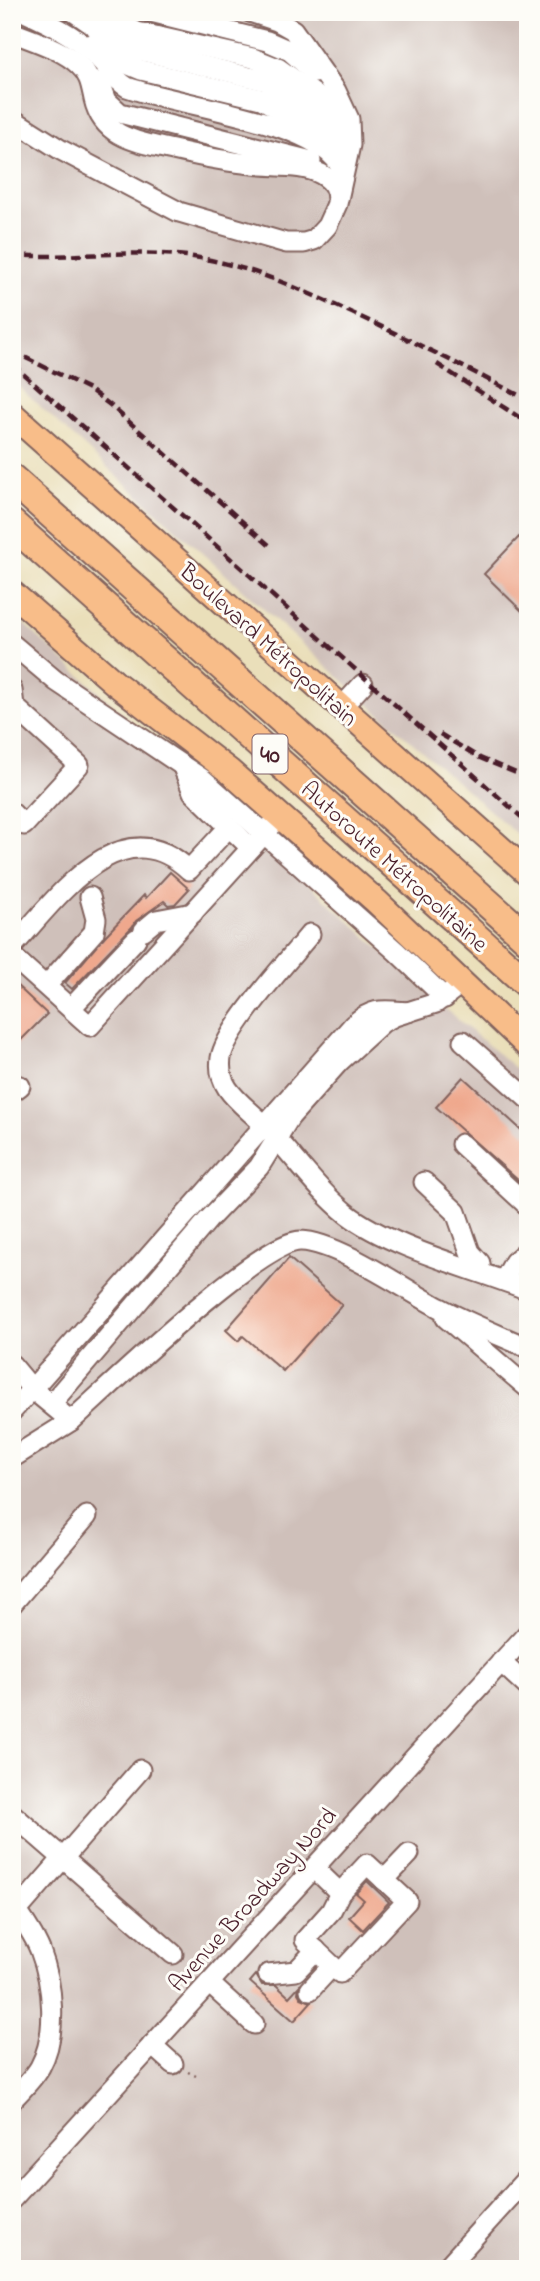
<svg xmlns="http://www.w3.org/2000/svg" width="540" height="2281" font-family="'Indie Flower',sans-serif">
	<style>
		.industrial { fill: #cfc0ba }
		.building { fill: #efa88d }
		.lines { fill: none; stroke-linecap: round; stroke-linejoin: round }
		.minor-casing { stroke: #82625d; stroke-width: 23 }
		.major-casing { stroke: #82625d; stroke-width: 28 }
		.highway-casing { stroke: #82625d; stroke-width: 32 }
		.path { stroke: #82625d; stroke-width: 2.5; stroke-dasharray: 2 5; stroke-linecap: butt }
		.minor { stroke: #fff; stroke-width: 19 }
		.major { stroke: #f8bd89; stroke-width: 24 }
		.highway { stroke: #f8bd89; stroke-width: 28 }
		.rail { stroke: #4a1f2b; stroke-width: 4.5; stroke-dasharray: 10 5; stroke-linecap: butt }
		.labels { text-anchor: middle; stroke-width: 6; stroke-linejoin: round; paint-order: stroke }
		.shield { fill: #fdfcf7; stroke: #806168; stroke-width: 2 }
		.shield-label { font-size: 23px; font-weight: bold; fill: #4a1f2b }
		.street-label { font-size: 24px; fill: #4a1f2b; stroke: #fdfcf7 }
	</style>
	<rect width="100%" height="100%" fill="#fdfcf7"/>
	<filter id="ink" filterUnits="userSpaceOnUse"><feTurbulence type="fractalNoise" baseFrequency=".0143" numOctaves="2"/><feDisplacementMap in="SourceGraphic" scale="14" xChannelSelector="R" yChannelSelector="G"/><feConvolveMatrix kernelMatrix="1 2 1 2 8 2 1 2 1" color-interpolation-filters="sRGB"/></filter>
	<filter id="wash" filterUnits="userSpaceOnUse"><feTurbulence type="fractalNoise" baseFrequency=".00686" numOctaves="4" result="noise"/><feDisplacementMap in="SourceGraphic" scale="28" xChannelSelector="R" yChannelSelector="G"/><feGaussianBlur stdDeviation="1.57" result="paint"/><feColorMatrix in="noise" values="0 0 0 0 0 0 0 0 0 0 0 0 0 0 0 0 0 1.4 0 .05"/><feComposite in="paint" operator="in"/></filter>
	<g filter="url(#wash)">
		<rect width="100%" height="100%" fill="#eadfba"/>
		<!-- industrial -->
		<g class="industrial">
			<polygon points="12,12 528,12 528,844 374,709 12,381"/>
			<polygon points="12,613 450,1013 528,1079 528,2269 12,2269"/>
		</g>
		<g id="blocks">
			<!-- building -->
			<g class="building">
				<polygon points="519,537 528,546 528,617 484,574"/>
				<polygon points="170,872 189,889 175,904 168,905 164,901 136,921 132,927 72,989 65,983 105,936 144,895 146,898"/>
				<polygon points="12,981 47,1014 12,1049"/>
				<polygon points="463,1077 528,1136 528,1189 436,1107"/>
				<polygon points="289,1258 342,1305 283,1371 243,1336 238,1341 226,1330"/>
				<polygon points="367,1881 389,1902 363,1930 349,1917 364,1900 356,1893"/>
				<polygon points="256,1975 262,1985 276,1985 289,1997 299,1986 298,1993 301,1998 311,2002 294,2021 250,1982"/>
			</g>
		</g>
	</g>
	<g filter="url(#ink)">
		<use href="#blocks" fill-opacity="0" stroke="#82625d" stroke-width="2"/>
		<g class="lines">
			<defs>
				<g id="minor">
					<path d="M25 12C49 23 72 34 92 52 105 63 112 78 127 87 178 106 310 119 339 164 342 169 342 174 342 179"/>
					<polyline points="74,12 110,37 130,48 266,81 302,103 335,130"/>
					<polyline points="98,12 137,32 253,58 278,68 324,101 344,124"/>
					<polyline points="151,12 267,41 290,51 315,73"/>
					<path d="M12 32C34 41 62 49 79 65 90 75 91 85 94 99 103 139 139 142 173 150 199 156 226 162 253 164 274 167 302 164 321 174 332 180 337 188 337 200"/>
					<polyline points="95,42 119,61 141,70 261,99 326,135 337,145"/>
					<polyline points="100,82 107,101 120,113 311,161"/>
					<polyline points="12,119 61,150 179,212 286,243 304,243 314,240 327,226 337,204 350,145 349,119 336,91 293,30 277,21 250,12"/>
					<polyline points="12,644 56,681 204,780 397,952 445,998"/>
					<polyline points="12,690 14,706 79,765 24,825 12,813"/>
					<polyline points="341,708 363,684"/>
					<polyline points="182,765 193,792 251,848"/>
					<polyline points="144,930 156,920 193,913"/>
					<path d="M310 934C289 960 225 1029 221 1058 216 1090 244 1104 264 1125 293 1154 315 1188 347 1214 393 1249 473 1268 528 1290"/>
					<path d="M12 947C56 900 120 805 189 870L229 827"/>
					<polyline points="12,956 90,1026 272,825"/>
					<polyline points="46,986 94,932 96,919 90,897"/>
					<polyline points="71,1008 136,939"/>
					<path d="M408 1012C383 1010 372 1007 353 1025L32 1389 71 1421C107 1389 262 1239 301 1241 337 1242 406 1290 440 1308 468 1323 499 1335 528 1348"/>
					<polyline points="463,1041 528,1099"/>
					<polyline points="12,1092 20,1086"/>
					<polyline points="461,1144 528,1206"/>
					<polyline points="424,1182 456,1212 470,1252 480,1263 480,1271"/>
					<polyline points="504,1280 514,1262 528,1250"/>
					<polyline points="446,1318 528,1388"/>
					<polyline points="12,1365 32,1389 12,1411"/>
					<polyline points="51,1404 208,1220 259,1167 290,1117 339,1062 383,1022 395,1016 436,1003 462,983"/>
					<polyline points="12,1458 71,1421"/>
					<polyline points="12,1604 87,1516"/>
					<polyline points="501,1662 528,1687"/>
					<polyline points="12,1814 173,1954"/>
					<polygon points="367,1864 407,1901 340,1973 305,1940 331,1911 340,1893"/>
					<polyline points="314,1868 340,1893"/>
					<polyline points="384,1880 409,1854"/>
					<path d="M12 1904C23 1919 33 1933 40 1950 53 1984 58 2034 40 2067 33 2079 22 2090 12 2100"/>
					<polyline points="17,1911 140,1770"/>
					<polyline points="268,1974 296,1971 316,1950"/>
					<polyline points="209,1983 254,2024"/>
					<polyline points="310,1990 332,1966"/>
					<polyline points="152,2045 173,2064"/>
					<polyline points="12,2199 528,1633"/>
					<polyline points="445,2269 528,2177"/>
				</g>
				<g id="major">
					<polyline points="12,414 528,873"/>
					<polyline points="12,593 115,683 229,771 376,901 528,1046"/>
				</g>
				<g id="highway">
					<polyline points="12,479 528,939"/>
					<polyline points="12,524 528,984"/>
				</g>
			</defs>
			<!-- minor casing -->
			<use href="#minor" class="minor-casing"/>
			<!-- major casing -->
			<use href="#major" class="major-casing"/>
			<!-- highway casing -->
			<use href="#highway" class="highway-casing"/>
			<!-- path -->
			<polyline class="path" points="188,2072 196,2076"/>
			<!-- minor -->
			<use href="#minor" class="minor"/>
			<!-- major -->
			<use href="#major" class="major"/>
			<!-- highway -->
			<use href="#highway" class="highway"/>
			<!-- rail -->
			<g class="rail">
				<path d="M12 255C71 259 127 249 187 256 246 264 298 288 352 313 411 340 470 370 528 400"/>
				<polyline points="12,351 89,389 110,405 269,545"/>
				<polyline points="12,364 528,823"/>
				<polyline points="437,364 528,423"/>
				<polyline points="440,734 480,758 528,778"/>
			</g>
		</g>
	</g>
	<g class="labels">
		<!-- shield labels -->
		<rect class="shield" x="252.5" y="734.5" width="35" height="39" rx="5"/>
		<g class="shield-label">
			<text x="270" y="762">40</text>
		</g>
		<!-- street labels -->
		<g class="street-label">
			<text transform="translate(269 644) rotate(42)" y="8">Boulevard Métropolitain</text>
			<text transform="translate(395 866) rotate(42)" y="8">Autoroute Métropolitaine</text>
			<text transform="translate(252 1899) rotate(-48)" y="8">Avenue Broadway Nord</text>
		</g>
	</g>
	<!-- margin -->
	<rect width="540" height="2281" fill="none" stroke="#fdfcf7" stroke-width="42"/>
</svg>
